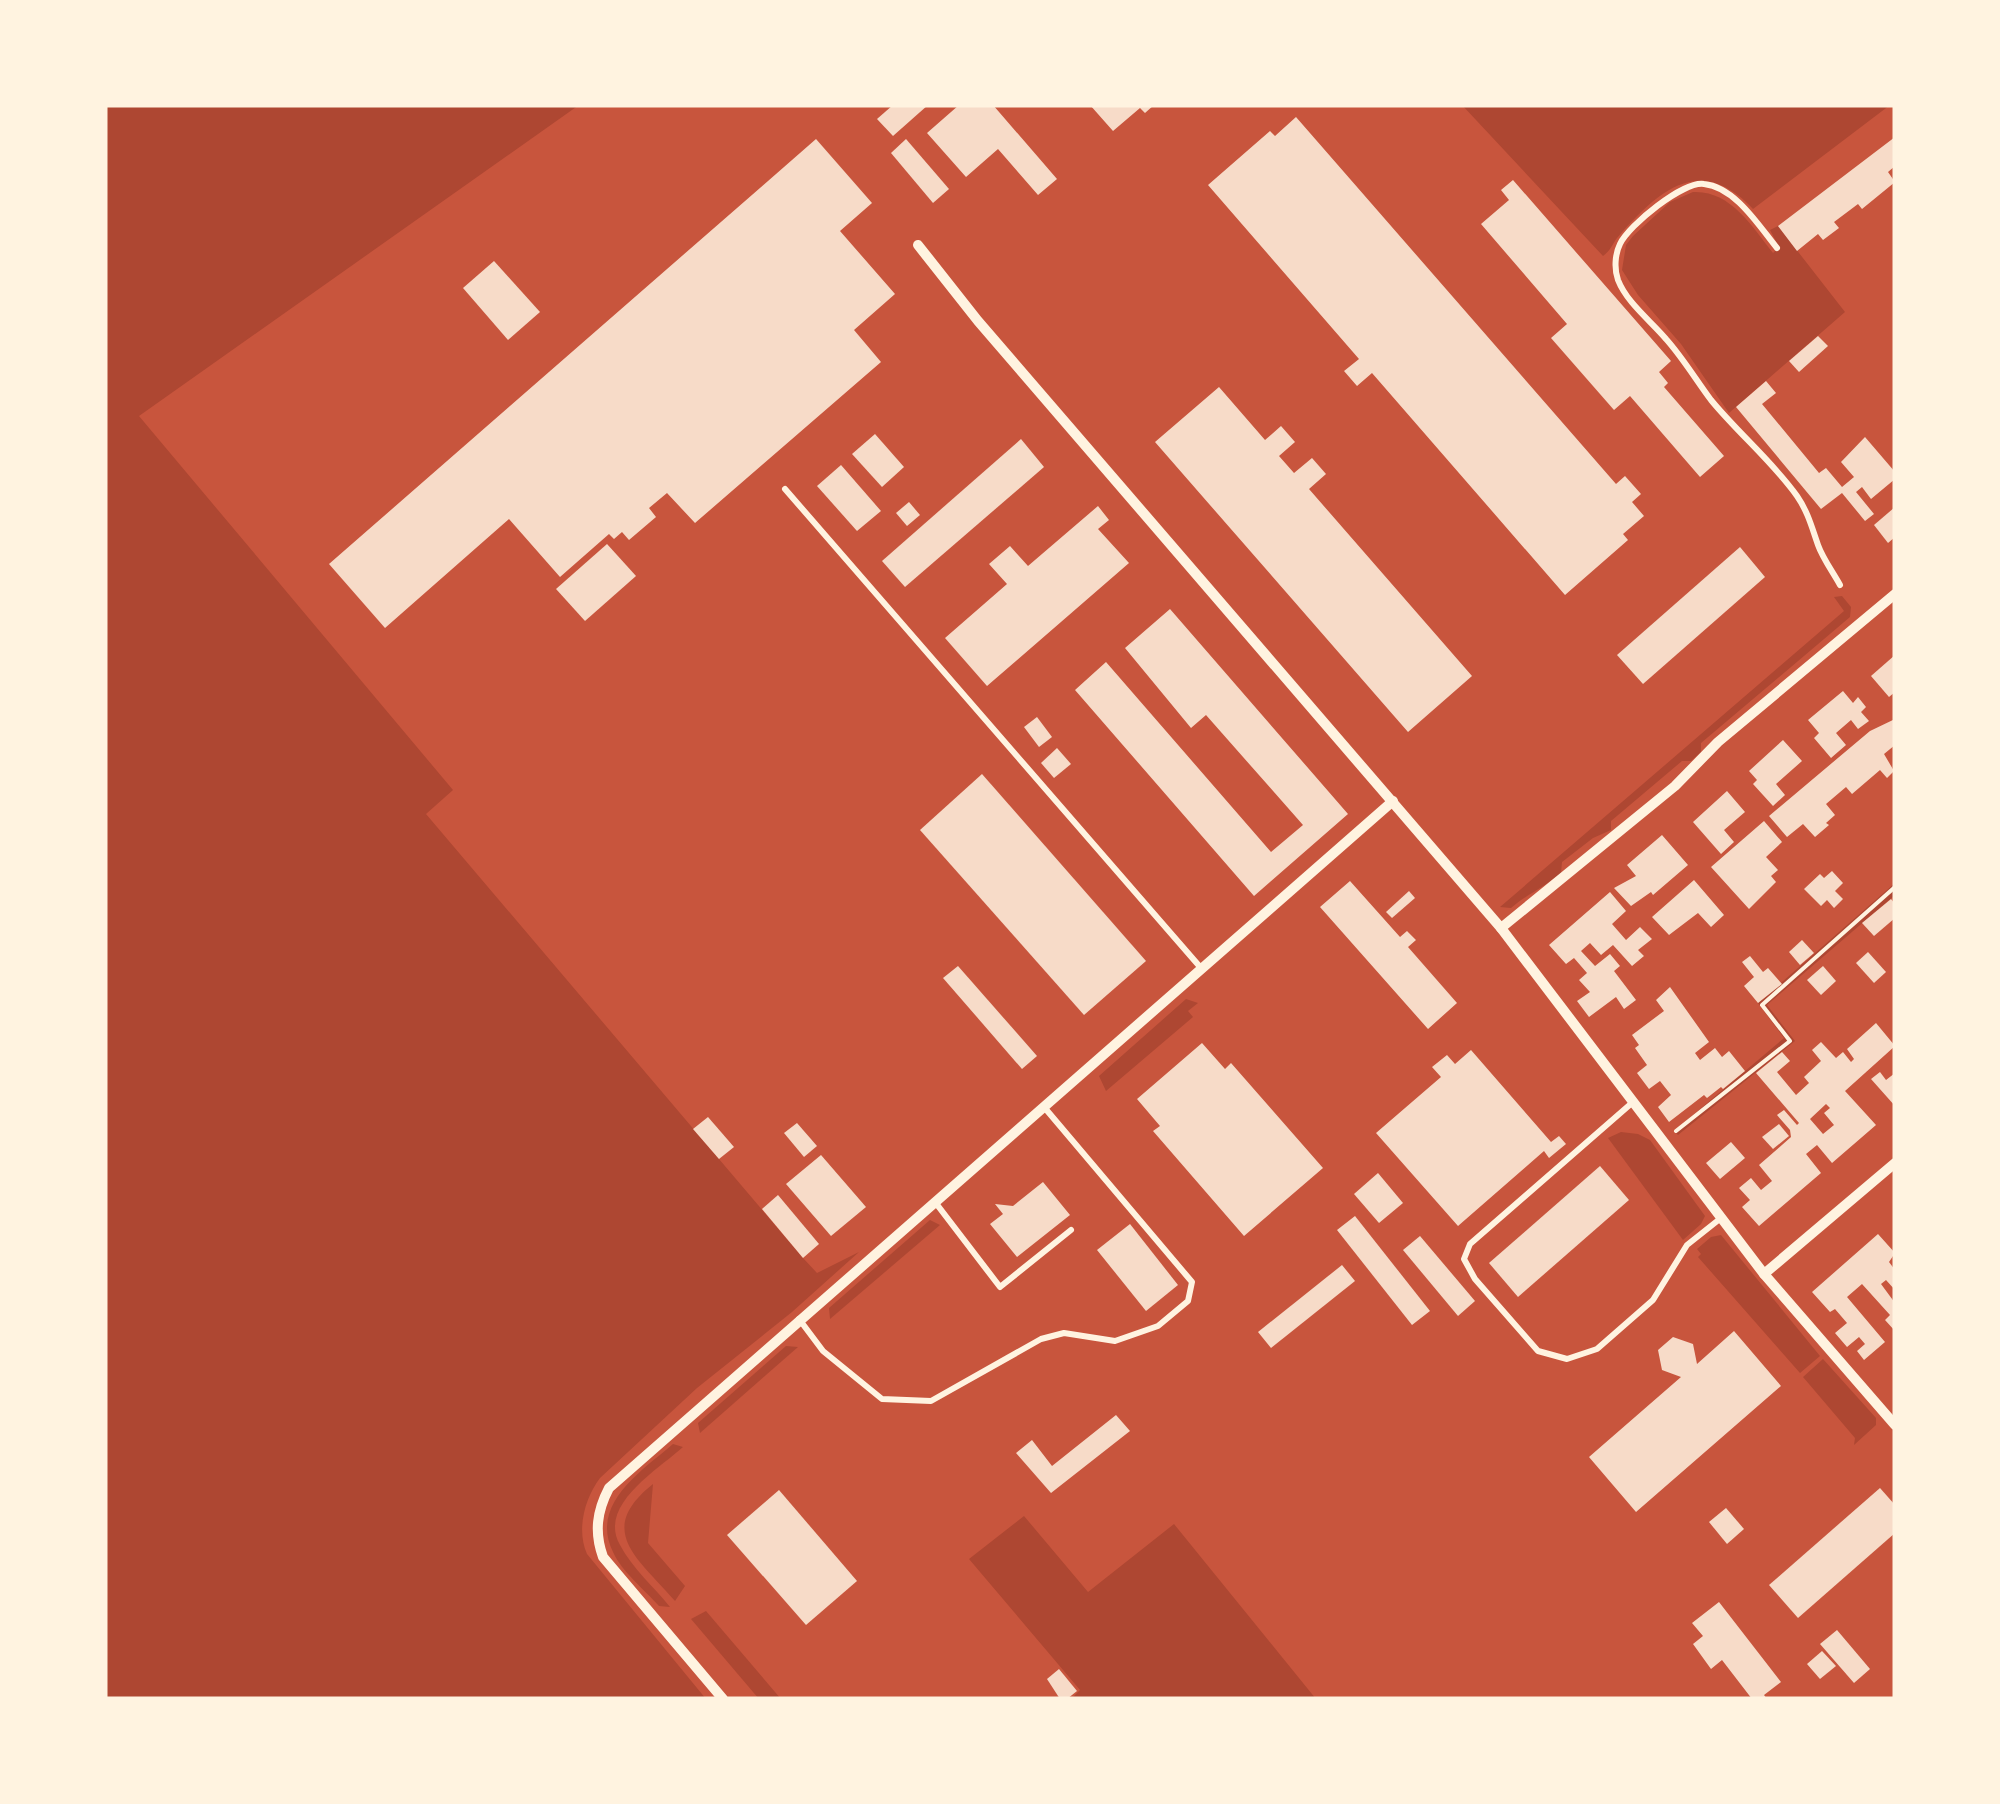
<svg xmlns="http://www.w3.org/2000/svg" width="2000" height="1804" font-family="'Roboto Condensed',sans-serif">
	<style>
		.green { fill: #ae4732 }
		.building { fill: #f7dbc8; fill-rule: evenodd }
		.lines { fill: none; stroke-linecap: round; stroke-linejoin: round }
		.path { stroke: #fff3e0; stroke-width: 4 }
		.service { stroke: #fff3e0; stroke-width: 6 }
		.minor { stroke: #fff3e0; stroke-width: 10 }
	</style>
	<rect width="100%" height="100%" fill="#c8553d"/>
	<!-- green -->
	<g class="green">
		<path d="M105 105H579L139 416 453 790 426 814 803 1258 817 1273 859 1252 792 1312 697 1388 600 1478C585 1498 576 1529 587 1554L706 1699H105Z"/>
		<path d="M1462 105H1890L1753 209C1700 153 1659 190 1617 238 1612 245 1610 251 1603 256Z"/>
		<path d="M1693 192C1730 190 1752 226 1773 253L1779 247 1770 230 1778 226 1845 312 1729 413 1681 344 1638 295 1622 270 1626 245 1633 236 1670 202Z"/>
		<path d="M1842 596 1851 607 1850 617 1701 743V752L1691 761H1682L1611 821V830L1593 838 1562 862 1561 873C1545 887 1527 894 1511 908L1500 907 1844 611 1834 597Z"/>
		<polygon points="1895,883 1895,895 1767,1005 1795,1041 1678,1135 1674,1131 1784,1038 1758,1003"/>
		<polygon points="1186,999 1198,1003 1188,1011 1193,1017 1106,1091 1099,1076"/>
		<polygon points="1621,1132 1638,1134 1650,1140 1705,1216 1701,1224 1683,1240 1608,1138"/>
		<polygon points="930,1220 940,1225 830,1319 829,1308"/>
		<polygon points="1721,1235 1820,1356 1800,1373 1698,1257 1701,1254 1697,1249 1711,1237"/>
		<polygon points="786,1346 798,1347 700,1433 698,1423"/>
		<polygon points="1823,1359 1876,1418 1876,1425 1854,1445 1855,1438 1803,1377"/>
		<path d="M673 1444 683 1447C659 1469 597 1505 620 1545 632 1568 654 1587 670 1607L659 1606C645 1590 622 1572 613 1552 589 1504 643 1470 673 1444Z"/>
		<path d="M653 1484 648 1543 685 1586 675 1601C639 1559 594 1531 653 1484Z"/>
		<polygon points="1024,1516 1088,1592 1174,1524 1316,1699 1071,1699 1080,1690 969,1559"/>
		<polygon points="706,1611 781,1699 759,1699 691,1619"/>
	</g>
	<!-- building -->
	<g class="building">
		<polygon points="893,105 928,105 893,136 877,119"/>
		<polygon points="959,105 993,105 1057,179 1038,195 998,149 966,177 927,133"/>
		<polygon points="1090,105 1154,105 1145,113 1140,108 1113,131"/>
		<polygon points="1296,117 1616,484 1625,476 1641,494 1632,502 1644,516 1623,534 1628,540 1565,595 1372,373 1357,386 1344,371 1359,359 1208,185 1270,131 1275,136"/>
		<polygon points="1895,137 1895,166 1888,172 1895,182 1862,209 1858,204 1834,222 1839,228 1823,240 1818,234 1797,251 1778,226"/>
		<polygon points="816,139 872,203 840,231 895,294 854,330 881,362 695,523 667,493 649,508 656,517 629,540 622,532 614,539 609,534 560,577 509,519 385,628 329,564"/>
		<polygon points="906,139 949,189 933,203 891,153"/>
		<polygon points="1513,180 1671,361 1659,372 1668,383 1664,387 1724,456 1700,477 1630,396 1614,410 1551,338 1567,324 1481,224 1509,200 1501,190"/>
		<polygon points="494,261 540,312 508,340 463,288"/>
		<polygon points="1818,336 1828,346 1799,372 1789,361"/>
		<polygon points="1766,381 1776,393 1762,404 1819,473 1826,468 1842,487 1854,477 1841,462 1865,437 1895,472 1895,479 1871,499 1862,487 1856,492 1874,514 1865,521 1842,493 1821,509 1736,407"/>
		<polygon points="1219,387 1265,440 1281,426 1295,442 1279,456 1294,473 1312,458 1326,474 1309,489 1472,676 1408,732 1155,442"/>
		<polygon points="875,434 904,467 882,487 852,454"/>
		<polygon points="1021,439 1044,467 905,587 882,561"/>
		<polygon points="841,465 881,511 857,531 817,486"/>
		<polygon points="909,502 920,515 907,526 896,513"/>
		<polygon points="1098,506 1109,520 1098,529 1129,563 987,686 945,638 1007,584 989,564 1010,546 1028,566"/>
		<polygon points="1895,507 1895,537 1888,543 1874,525"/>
		<polygon points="607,544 636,576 585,621 556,589"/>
		<polygon points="1740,547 1765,577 1643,684 1617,655"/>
		<polygon points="1170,609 1348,814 1254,896 1075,690 1106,662 1271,852 1303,825 1206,715 1191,728 1125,648"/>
		<polygon points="1895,655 1895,692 1889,697 1871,676"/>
		<polygon points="1843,691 1853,703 1858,697 1866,707 1861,712 1869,721 1858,729 1851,720 1836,733 1846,745 1831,758 1814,738 1819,733 1808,720"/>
		<polygon points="1037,717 1052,737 1039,747 1024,727"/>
		<polygon points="1895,719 1895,745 1884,754 1894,771 1887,778 1880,770 1852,794 1846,787 1826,804 1835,815 1826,823 1829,825 1815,837 1803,824 1787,837 1769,816 1870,731"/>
		<polygon points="1783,740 1802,761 1776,784 1785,795 1773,806 1753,784 1757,780 1749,771"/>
		<polygon points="1057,748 1071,764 1054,778 1041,763"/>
		<polygon points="982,774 1146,961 1084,1015 920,830"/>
		<polygon points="1727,791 1745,812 1724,830 1734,842 1721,854 1693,822"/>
		<polygon points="1764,821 1782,842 1766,857 1778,870 1771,876 1776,882 1749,909 1711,867"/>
		<polygon points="1662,835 1688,865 1653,895 1651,892 1631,906 1614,888 1636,876 1627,865"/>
		<polygon points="1832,871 1843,883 1835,891 1843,899 1834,908 1827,900 1821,906 1804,889 1820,874 1824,878"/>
		<polygon points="1694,880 1724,915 1711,927 1698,913 1669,935 1652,917"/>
		<polygon points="1350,881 1400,937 1407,931 1416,940 1408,947 1457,1003 1428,1029 1320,907"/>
		<polygon points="1409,891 1415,898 1392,918 1386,912"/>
		<polygon points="1610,892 1626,911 1612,924 1626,940 1640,927 1652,939 1638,950 1644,956 1632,966 1613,945 1601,955 1590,943 1581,951 1595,966 1610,954 1620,966 1614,971 1636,1000 1624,1009 1616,997 1589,1017 1577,1001 1590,992 1579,980 1587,973 1574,958 1566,964 1549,945"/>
		<polygon points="1891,899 1895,904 1895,918 1874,936 1862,923"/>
		<polygon points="1802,940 1814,953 1800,965 1789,952"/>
		<polygon points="1868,952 1886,972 1874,983 1856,963"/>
		<polygon points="1750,956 1763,972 1768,968 1782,984 1758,1003 1744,986 1754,977 1742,962"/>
		<polygon points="958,966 1037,1056 1022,1069 943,978"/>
		<polygon points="1823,966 1836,981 1821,995 1807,980"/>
		<polygon points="1670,987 1709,1042 1695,1053 1700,1060 1715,1048 1722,1057 1729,1051 1745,1071 1723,1089 1721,1087 1707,1098 1704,1095 1669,1122 1658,1107 1671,1095 1660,1081 1649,1089 1637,1073 1647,1065 1635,1048 1639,1045 1632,1035 1664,1011 1656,1000"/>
		<path d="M1876 1023 1895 1046 1845 1091 1876 1125 1832 1163 1817 1145 1806 1154 1821 1173 1759 1226 1742 1207 1750 1200 1739 1188 1751 1178 1761 1190 1772 1181 1759 1165 1791 1137 1790 1130 1777 1115 1784 1110 1797 1125 1799 1123 1756 1073 1782 1052 1790 1061 1777 1072 1796 1095 1809 1083 1804 1077 1821 1061 1812 1050 1821 1042 1836 1058 1843 1052 1851 1062 1854 1059 1847 1049ZM1826 1104 1830 1108 1824 1113 1834 1125 1823 1134 1810 1119Z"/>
		<polygon points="1202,1043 1225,1069 1231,1063 1323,1168 1244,1236 1153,1131 1160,1126 1137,1099"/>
		<polygon points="1471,1050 1551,1142 1559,1136 1566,1144 1549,1158 1544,1151 1458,1226 1376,1133 1441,1077 1432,1067 1447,1055 1455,1064"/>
		<polygon points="1880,1072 1886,1080 1895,1073 1895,1106 1871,1079"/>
		<polygon points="708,1117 734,1147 719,1159 693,1129"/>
		<polygon points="797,1123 817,1146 804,1157 784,1133"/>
		<polygon points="1779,1124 1789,1136 1773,1149 1762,1137"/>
		<polygon points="1731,1142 1745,1158 1720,1179 1706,1163"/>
		<polygon points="821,1155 866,1207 831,1236 786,1184"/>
		<polygon points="1600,1166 1629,1200 1518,1297 1489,1263"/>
		<polygon points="1378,1173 1403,1203 1379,1223 1354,1194"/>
		<polygon points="1043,1182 1070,1215 1017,1257 990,1224 1003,1214 995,1204 1013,1206"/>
		<polygon points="778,1195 819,1244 803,1258 762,1209"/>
		<polygon points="1355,1216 1430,1311 1412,1325 1337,1230"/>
		<polygon points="1130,1224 1178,1285 1146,1311 1097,1250"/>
		<polygon points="1878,1234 1895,1253 1889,1262 1895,1270 1895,1290 1886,1280 1881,1284 1895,1303 1895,1331 1885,1320 1890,1315 1862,1284 1847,1297 1885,1342 1864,1360 1857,1351 1865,1344 1859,1337 1847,1347 1835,1333 1847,1323 1835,1309 1830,1312 1812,1292"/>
		<polygon points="1420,1236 1475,1301 1458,1316 1403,1250"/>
		<polygon points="1342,1265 1355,1281 1271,1348 1258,1332"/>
		<polygon points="1734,1331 1781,1386 1636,1512 1589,1457 1681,1377 1662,1370 1658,1350 1673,1337 1693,1344 1697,1364"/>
		<polygon points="1116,1415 1130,1431 1051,1493 1016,1453 1032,1440 1052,1466"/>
		<polygon points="1880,1488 1895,1505 1895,1533 1798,1618 1769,1585"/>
		<polygon points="779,1490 857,1581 806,1625 727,1535"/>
		<polygon points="1726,1508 1744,1529 1727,1544 1709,1522"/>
		<polygon points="1719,1602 1781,1682 1764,1695 1767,1699 1752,1699 1722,1660 1711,1669 1693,1644 1703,1636 1692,1623"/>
		<polygon points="1837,1630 1870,1669 1854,1683 1820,1644"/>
		<polygon points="1822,1651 1836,1666 1820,1679 1807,1664"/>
		<polygon points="1059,1669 1077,1691 1067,1699 1060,1699 1047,1679"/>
	</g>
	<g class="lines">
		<!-- path -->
		<polyline class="path" points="1676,1131 1790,1041 1762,1005 1895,887"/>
		<!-- service -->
		<g class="service">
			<path d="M1777 248C1759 226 1735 187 1704 184 1683 181 1629 225 1620 244 1615 254 1614 269 1618 280 1627 303 1651 321 1666 339 1683 358 1696 380 1711 400 1738 433 1773 462 1797 496 1808 512 1812 528 1818 545 1823 559 1833 572 1840 585"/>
			<polyline points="785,489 1201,968"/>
			<polyline points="1633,1102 1470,1244 1464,1259 1475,1279 1538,1351 1567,1359 1597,1349 1653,1300 1687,1245 1721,1218"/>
			<polyline points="935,1202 1000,1287 1071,1230"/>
			<polyline points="799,1319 823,1351 882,1399 931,1401 1041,1339 1064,1333 1115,1341 1158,1326 1188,1301 1192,1282 1044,1107"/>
		</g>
		<!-- minor -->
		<g class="minor">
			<polyline points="918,245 978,321 1501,928 1764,1274 1895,1425"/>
			<polyline points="1501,928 1675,786 1718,742 1895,594"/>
			<polyline points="1764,1274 1895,1163"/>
			<path d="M723 1699 603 1557C594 1532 597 1511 609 1488L1393 801"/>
		</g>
	</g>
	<!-- border -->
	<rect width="2000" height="1804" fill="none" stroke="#fff3e0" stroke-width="215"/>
</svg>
